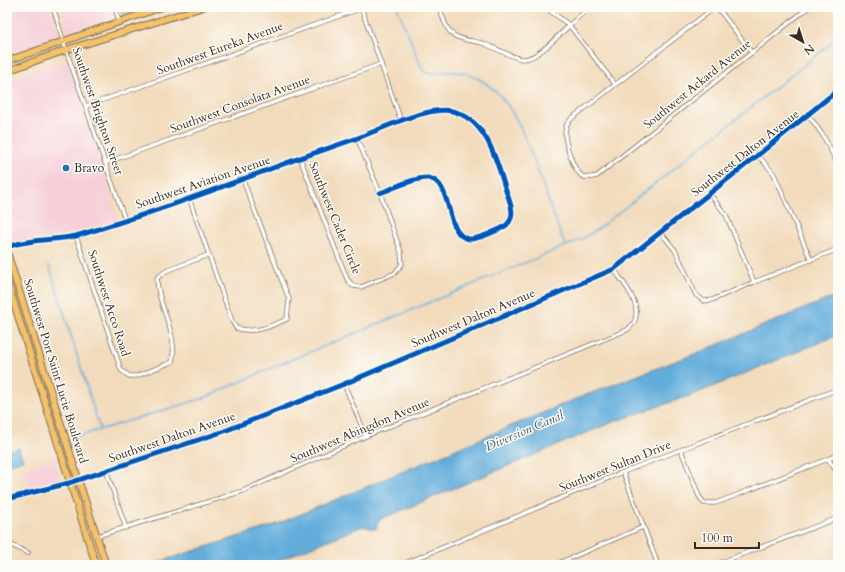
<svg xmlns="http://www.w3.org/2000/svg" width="845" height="572" font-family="Cardo,serif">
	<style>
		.built { fill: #f6cfd8 }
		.forest { fill: #82b773; stroke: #5e7048 }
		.water { fill: #63addb; stroke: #4f6c7c }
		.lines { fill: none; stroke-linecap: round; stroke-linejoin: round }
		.stream { stroke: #63addb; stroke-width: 1.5 }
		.street-casing { stroke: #7b6855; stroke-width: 5 }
		.primary-casing { stroke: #7b6855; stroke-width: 8 }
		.street { stroke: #fff; stroke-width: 3.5 }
		.primary { stroke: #f3c26a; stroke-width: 6 }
		.cycleway-casing { stroke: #fdfcf7; stroke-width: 8 }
		.cycleway { stroke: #0057b8; stroke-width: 5 }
		.poi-dot { fill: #1f6fb2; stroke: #fdfcf7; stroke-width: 1.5 }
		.labels { text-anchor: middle; stroke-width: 3; stroke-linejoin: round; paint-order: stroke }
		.street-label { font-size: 12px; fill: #3b2a1e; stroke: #fdfcf7 }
		.poi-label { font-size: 12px; fill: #3b2a1e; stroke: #fdfcf7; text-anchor: start }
		.water-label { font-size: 13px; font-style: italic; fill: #4b5e6a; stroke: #fdfcf7 }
	</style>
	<rect width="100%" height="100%" fill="#fdfcf7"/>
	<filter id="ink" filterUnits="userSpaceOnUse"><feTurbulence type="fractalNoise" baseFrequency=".025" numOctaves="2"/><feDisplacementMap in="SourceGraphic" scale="8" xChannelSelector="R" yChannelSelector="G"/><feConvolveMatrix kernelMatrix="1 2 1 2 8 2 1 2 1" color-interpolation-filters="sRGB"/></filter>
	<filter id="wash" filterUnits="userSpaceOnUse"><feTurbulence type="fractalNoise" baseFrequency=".012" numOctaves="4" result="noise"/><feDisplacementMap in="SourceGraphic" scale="16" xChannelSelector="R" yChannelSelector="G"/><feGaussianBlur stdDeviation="0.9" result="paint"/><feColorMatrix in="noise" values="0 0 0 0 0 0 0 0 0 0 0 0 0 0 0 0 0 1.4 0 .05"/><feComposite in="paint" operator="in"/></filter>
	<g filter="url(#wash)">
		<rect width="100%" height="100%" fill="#f2dbbc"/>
		<!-- built -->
		<g class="built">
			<polygon points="18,7 50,7 60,37 7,55 7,13 18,9"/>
			<polygon points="60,7 107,7 110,18 67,32"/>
			<polygon points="68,62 118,219 78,232 57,236 33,238 11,243 7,233 7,79 54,64"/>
			<polygon points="54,458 60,479 29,488 23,468"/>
		</g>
		<!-- forest -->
		<polygon class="forest" points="120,7 146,7 122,15"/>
		<!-- water -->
		<g class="water">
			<polygon points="838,295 838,335 695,394 613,422 381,519 378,522 376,529 373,529 363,526 267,565 149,565 275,525 578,398 697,353"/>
			<polygon points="19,448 23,460 7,465 7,451"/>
		</g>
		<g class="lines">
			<!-- stream -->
			<g class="stream">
				<path d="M397 7 423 71 428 73C440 73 456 70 467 74 511 89 524 135 539 174 547 198 556 222 565 245"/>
				<polyline points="49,265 100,429"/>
				<polyline points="76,437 204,398 274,367 580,240 598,229 838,38"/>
			</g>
		</g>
	</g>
	<g filter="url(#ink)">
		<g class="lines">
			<defs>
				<g id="street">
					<polyline points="53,7 66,50 125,220"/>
					<polyline points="115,7 119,22"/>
					<polyline points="361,7 401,121"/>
					<path d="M439 7C443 17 446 31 455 36 463 40 474 41 482 43 494 47 513 58 522 59 540 61 569 22 585 12 591 9 597 8 603 7"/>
					<polyline points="545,7 569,25 615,84"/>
					<path d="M715 7 571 119C570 121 566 124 566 127 562 137 573 170 582 176 587 179 592 177 597 176L809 7"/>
					<polyline points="717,7 752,53"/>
					<polyline points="86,106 362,8"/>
					<path d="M808 115C823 134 829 144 838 167"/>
					<polyline points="758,155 774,174 811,260"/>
					<polyline points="300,158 347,279 353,286 361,287 395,273 402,264 401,252 380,193 357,138"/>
					<polyline points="105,163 381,64"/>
					<polyline points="709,193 726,215 754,282"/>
					<path d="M189 198 232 321 236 328C255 334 269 327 287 319L289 299 243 180"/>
					<polyline points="661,233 675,250 696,295 704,301 712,300 754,282 838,249"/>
					<path d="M76 236 121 370 129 376H137L172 362C179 333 157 306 157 278L166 271 208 255"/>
					<path d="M7 247C16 244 25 242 34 241 48 239 62 239 76 236 151 214 224 186 297 159 319 151 342 144 363 136 386 127 429 106 452 111 487 119 497 162 506 191 511 204 518 220 502 228 493 232 478 240 469 239 444 236 454 181 428 178 415 177 392 189 380 193"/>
					<polyline points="344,384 366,436"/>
					<polyline points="681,450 699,496 704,503 715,503 724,500 838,455"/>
					<polyline points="828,459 838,473"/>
					<polyline points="106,470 126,528"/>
					<polyline points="623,472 658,565"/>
					<polyline points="7,499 69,483 222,432 344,384 614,269 758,155 838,90"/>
					<path d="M97 536 243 491 366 436 627 330C630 327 634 324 635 320 641 302 623 283 614 269"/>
					<polyline points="7,543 28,553"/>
					<polyline points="401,565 623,472 838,389"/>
					<polyline points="554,565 643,527"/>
					<polyline points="714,565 838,518"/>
				</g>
				<g id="primary">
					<polyline points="7,61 162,7"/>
					<polyline points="7,71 66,50 203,7"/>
					<polyline points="7,252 78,479 106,565"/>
					<polyline points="7,281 96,565"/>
				</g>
			</defs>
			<!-- street casing -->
			<use href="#street" class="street-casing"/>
			<!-- primary casing -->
			<use href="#primary" class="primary-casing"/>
			<!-- street -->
			<use href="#street" class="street"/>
			<!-- primary -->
			<use href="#primary" class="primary"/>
			<defs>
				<g id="cycleway">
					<path d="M7 247C16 244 25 242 34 241 48 239 62 239 76 236 151 214 224 186 297 159 319 151 342 144 363 136 386 127 429 106 452 111 487 119 497 162 506 191 511 204 518 220 502 228 493 232 478 240 469 239 444 236 454 181 428 178 415 177 392 189 380 193"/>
					<polyline points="7,499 69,483 222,432 344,384 614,269 758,155 838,90"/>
				</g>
			</defs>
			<!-- cycleway casing -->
			<use href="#cycleway" class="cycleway-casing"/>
			<!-- cycleway -->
			<use href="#cycleway" class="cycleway"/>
		</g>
	</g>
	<!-- markers -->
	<circle class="poi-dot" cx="66" cy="168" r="4"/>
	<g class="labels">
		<!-- street labels -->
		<g class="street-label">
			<text transform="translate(220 48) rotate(-20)" y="4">Southwest Eureka Avenue</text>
			<text transform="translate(697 84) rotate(-39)" y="4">Southwest Ackard Avenue</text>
			<text transform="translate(240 104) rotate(-20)" y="4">Southwest Consolata Avenue</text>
			<text transform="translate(98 111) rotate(71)" y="4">Southwest Brighton Street</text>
			<text transform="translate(745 153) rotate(-38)" y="4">Southwest Dalton Avenue</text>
			<text transform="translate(203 182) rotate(-19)" y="4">Southwest Aviation Avenue</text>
			<text transform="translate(335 218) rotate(68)" y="4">Southwest Cadet Circle</text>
			<text transform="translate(109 303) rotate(72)" y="4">Southwest Acco Road</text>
			<text transform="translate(473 318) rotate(-23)" y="4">Southwest Dalton Avenue</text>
			<text transform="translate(56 371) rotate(73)" y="4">Southwest Port Saint Lucie Boulevard</text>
			<text transform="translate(360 430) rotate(-23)" y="4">Southwest Abingdon Avenue</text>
			<text transform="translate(172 437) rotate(-19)" y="4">Southwest Dalton Avenue</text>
			<text transform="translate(615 466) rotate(-22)" y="4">Southwest Sultan Drive</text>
		</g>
		<!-- poi labels -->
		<g class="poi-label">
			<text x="74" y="172">Bravo</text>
		</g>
		<!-- water labels -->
		<g class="water-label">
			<text transform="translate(524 430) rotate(-23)" y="5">Diversion Canal</text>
		</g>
	</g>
	<!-- margin -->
	<rect width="845" height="572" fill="none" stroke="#fdfcf7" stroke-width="24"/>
	<!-- north arrow -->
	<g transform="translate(803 42) rotate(141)" stroke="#fdfcf7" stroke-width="3" paint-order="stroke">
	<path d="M0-3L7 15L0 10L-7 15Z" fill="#3b2a1e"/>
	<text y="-6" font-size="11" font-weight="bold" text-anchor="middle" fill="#3b2a1e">N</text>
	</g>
	<!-- scale -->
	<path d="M695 542v6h64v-6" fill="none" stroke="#3b2a1e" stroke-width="2"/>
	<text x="701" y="542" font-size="12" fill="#3b2a1e" stroke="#fdfcf7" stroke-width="3" paint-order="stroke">100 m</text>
</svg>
